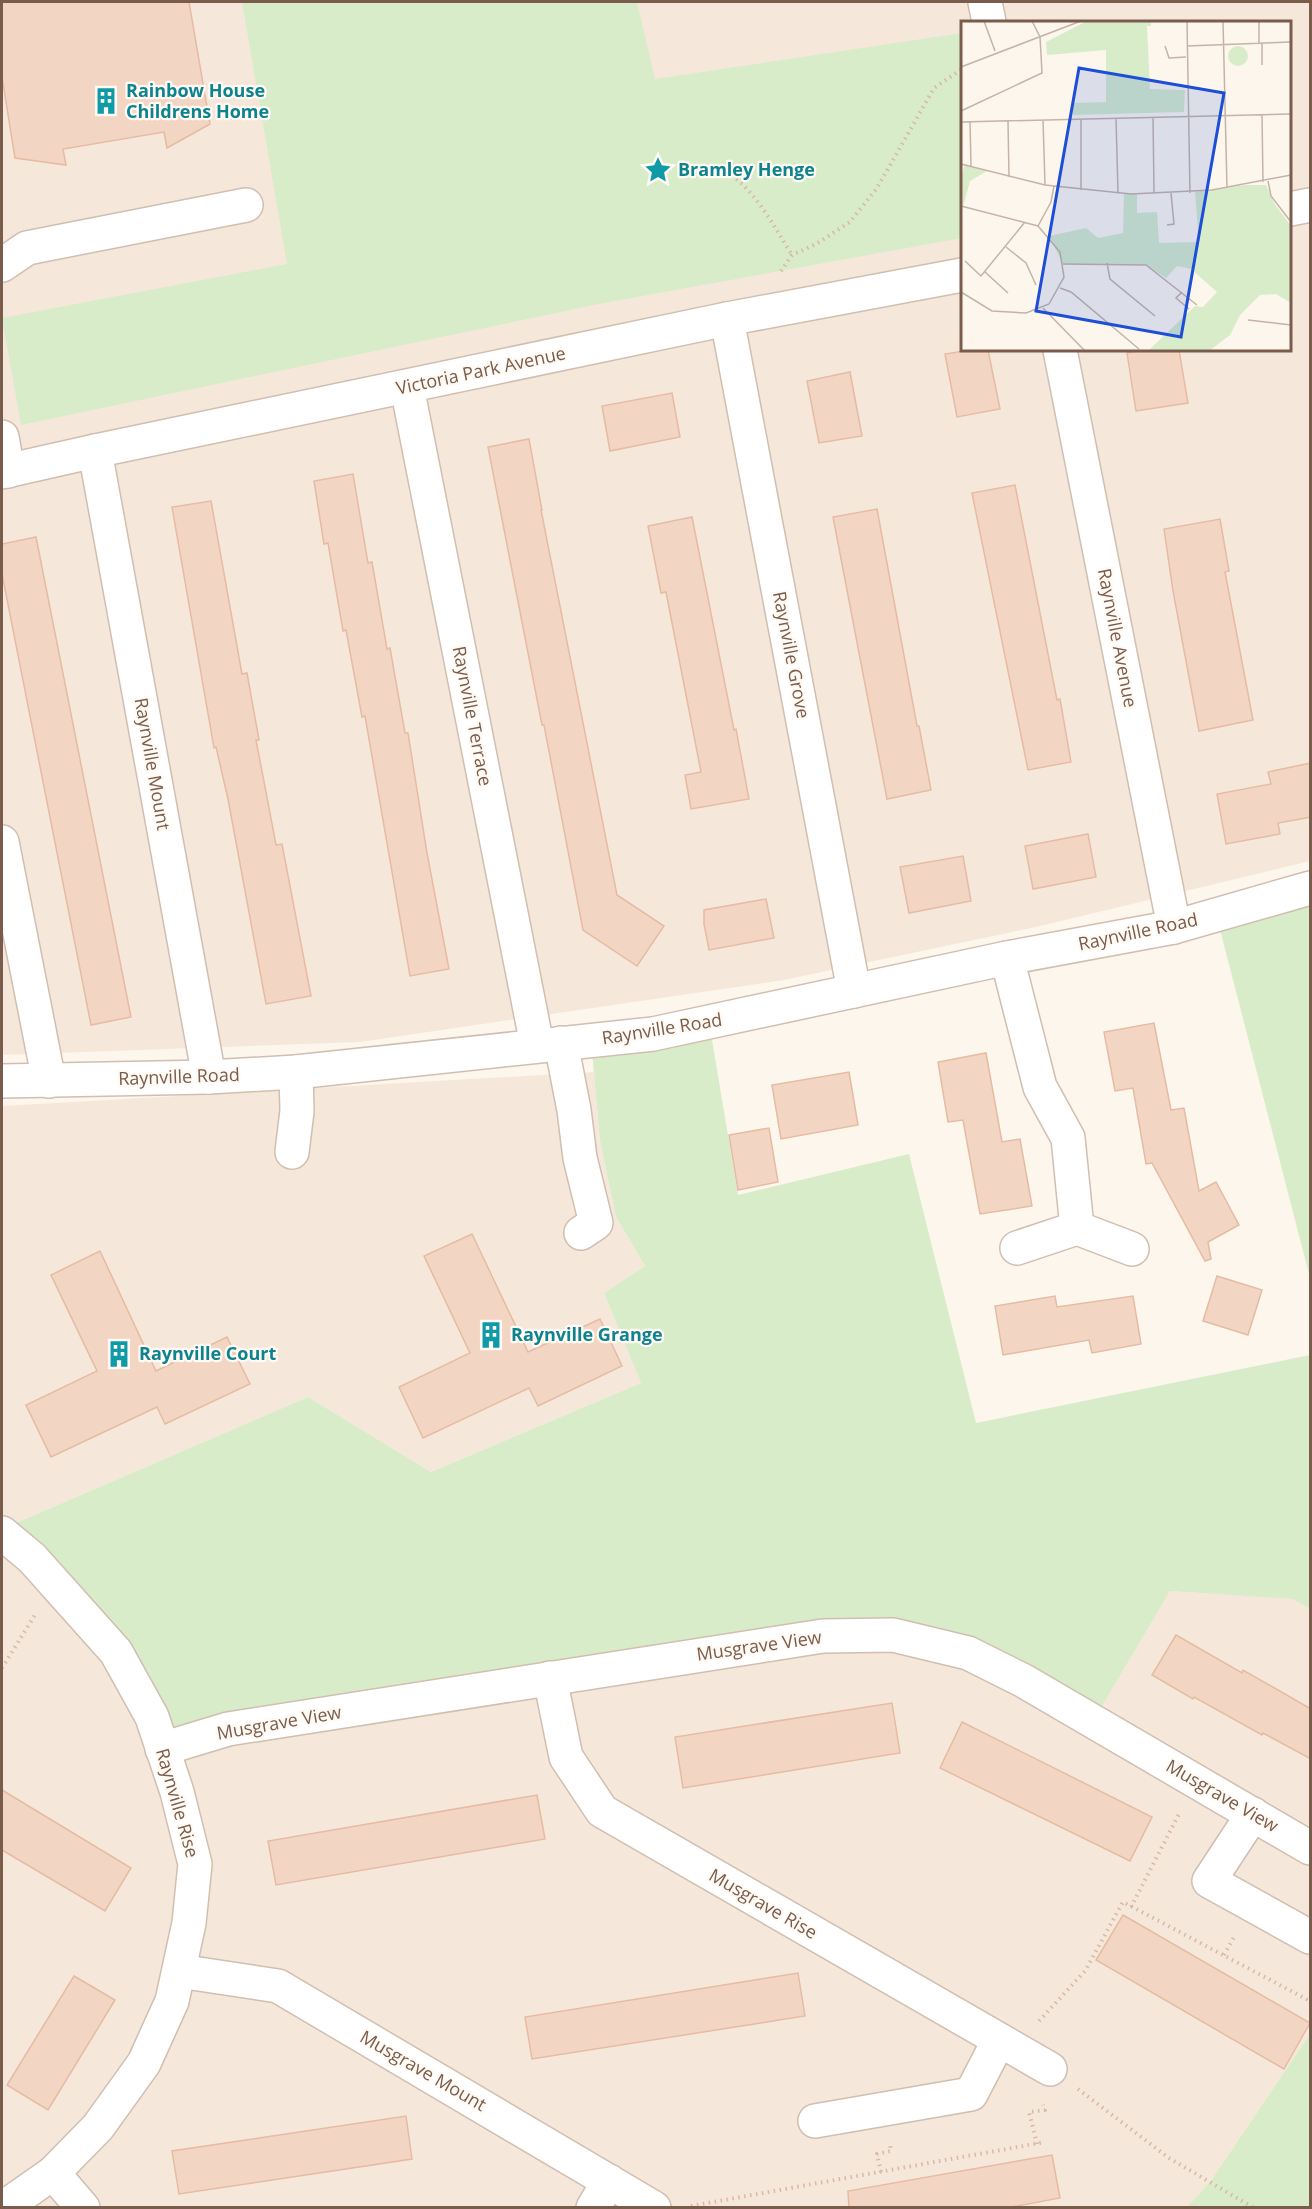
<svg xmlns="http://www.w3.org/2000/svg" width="1312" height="2209" font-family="'Open Sans',sans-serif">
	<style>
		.residential { fill: #f5e8da; fill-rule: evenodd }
		.green { fill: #d8ecc9 }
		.building { fill: #f3d5c3; stroke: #e6bba3; stroke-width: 1.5 }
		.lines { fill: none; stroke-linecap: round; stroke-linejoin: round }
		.minor-casing { stroke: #d1beb0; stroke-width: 36 }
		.path { stroke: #d9b8a5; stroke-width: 4; stroke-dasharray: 1.5 4.5; stroke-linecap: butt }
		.minor { stroke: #fff; stroke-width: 33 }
		.labels { text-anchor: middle; stroke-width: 4.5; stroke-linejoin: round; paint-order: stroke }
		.culture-label { font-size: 18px; font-weight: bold; fill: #0d838f; stroke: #fffaf3; text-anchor: start }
		.street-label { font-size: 18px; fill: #7a5c4d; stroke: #fffaf3 }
		.inset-road { fill: none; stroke: #c5b3a7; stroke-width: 1.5 }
		.view { fill: #1d4ed8; fill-opacity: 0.15; stroke: #1d4ed8; stroke-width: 3 }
		.inset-edge { fill: none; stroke: #7a5c4d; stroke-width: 3 }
	</style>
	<rect width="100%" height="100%" fill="#fdf6ec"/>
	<!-- residential -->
	<g class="residential">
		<path d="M2 2H1310V861L1036 927 784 980 360 1042 2 1055ZM962 22H1290V350H962Z"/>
		<polygon points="594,1072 600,1141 616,1217 645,1266 604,1293 641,1383 431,1472 308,1397 2,1529 2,1106"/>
		<polygon points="2,1533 893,1635 1093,1720 1170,1591 1294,1599 1310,1609 1310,2034 1210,2182 1187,2207 2,2207"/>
	</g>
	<!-- green -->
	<g class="green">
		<polygon points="242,2 637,2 655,79 962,33 962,238 604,303 21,425 2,318 287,264"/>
		<polygon points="1310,888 1310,1278 1216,914"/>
		<polygon points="709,1022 738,1195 909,1154 976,1423 1310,1355 1310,1609 1293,1599 1170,1591 1093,1721 893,1635 162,1749 152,1717 2,1529 308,1397 431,1472 641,1383 604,1293 645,1266 616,1217 600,1141 591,1040"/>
		<polygon points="1310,2034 1310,2207 1187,2207 1210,2182"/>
	</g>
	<!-- building -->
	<g class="building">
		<polygon points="2,2 189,2 210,124 167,148 164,132 63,149 66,165 15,158 2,77"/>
		<polygon points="970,350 988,350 1000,409 957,417 945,354"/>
		<polygon points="1147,350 1179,350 1188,403 1136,411 1127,353"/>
		<polygon points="850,372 862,436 819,443 807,381"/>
		<polygon points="672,393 680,437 610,451 602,406"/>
		<polygon points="529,439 542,510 541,510 617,895 664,926 637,966 583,930 544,725 542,725 488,447"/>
		<polygon points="353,474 368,563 372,562 387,649 390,648 405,733 408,733 427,853 449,969 410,976 365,716 362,717 346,630 343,631 328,543 324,544 314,481"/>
		<polygon points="1015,485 1057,700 1060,699 1071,762 1028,770 972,493"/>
		<polygon points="211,501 242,674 247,673 259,740 256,740 266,792 276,845 282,844 311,996 266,1004 228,799 216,747 214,748 172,507"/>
		<polygon points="877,509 917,726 919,726 931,790 887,799 833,517"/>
		<polygon points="692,517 734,730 736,729 749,799 691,809 685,775 701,772 666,592 661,593 648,526"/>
		<polygon points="1220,519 1229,571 1225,572 1253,720 1199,731 1173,591 1164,529"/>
		<polygon points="36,537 131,1017 91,1025 2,574 2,544"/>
		<polygon points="1311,763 1311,817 1278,823 1280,834 1226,844 1217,794 1271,784 1268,772"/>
		<polygon points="1088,834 1096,877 1033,889 1025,846"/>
		<polygon points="963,856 971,901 909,913 900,867"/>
		<polygon points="766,899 774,938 709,950 704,924 704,910"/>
		<polygon points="1154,1023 1171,1110 1184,1108 1199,1191 1216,1182 1239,1225 1208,1242 1211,1259 1205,1261 1152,1163 1146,1164 1133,1088 1115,1091 1104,1032"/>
		<polygon points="986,1053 1002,1142 1020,1139 1032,1206 980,1214 963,1120 948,1122 938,1062"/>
		<polygon points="849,1072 858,1125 781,1139 772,1085"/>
		<polygon points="769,1128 778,1182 738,1190 729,1135"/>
		<polygon points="472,1234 528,1352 600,1319 622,1366 538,1406 529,1388 423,1438 399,1387 470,1353 424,1256"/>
		<polygon points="100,1251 156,1371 227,1337 250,1384 165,1424 157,1407 51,1457 26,1405 97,1371 51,1275"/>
		<polygon points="1217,1276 1262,1290 1248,1335 1203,1321"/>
		<polygon points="1055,1296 1057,1307 1133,1296 1141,1344 1092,1353 1089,1340 1003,1355 995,1306"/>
		<polygon points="1176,1635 1242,1673 1243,1670 1311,1709 1311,1759 1263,1733 1262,1735 1194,1697 1193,1699 1152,1675"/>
		<polygon points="892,1703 900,1753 683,1788 675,1737"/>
		<polygon points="962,1722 1152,1817 1130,1861 940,1768"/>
		<polygon points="2,1790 131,1868 105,1911 2,1850"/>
		<polygon points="537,1795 545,1839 276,1885 268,1841"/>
		<polygon points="1123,1915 1310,2023 1284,2069 1096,1960"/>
		<polygon points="798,1973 805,2016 532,2059 525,2017"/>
		<polygon points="74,1976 115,2000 48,2110 7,2085"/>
		<polygon points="406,2116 412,2159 179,2194 172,2151"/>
		<polygon points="1052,2155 1060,2198 1006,2208 849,2208 848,2191"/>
	</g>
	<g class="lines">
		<defs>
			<g id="minor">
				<polyline points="985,2 989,22"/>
				<polyline points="1290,209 1310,205"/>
				<polyline points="2,265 27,248 246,205"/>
				<polyline points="727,319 854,991"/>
				<polyline points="1060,350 1174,927"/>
				<polyline points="407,387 537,1045"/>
				<polyline points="2,437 8,471"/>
				<polyline points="95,451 209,1077"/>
				<polyline points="2,472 95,451 727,319 962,275"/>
				<polyline points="2,842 49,1081"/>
				<polyline points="1007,958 1040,1087 1068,1138 1077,1228 1017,1248"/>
				<polyline points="561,1043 574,1110 580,1158 596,1223 581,1233"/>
				<polyline points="2,1081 209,1077 296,1072 653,1034 1007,958 1174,927 1310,888"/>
				<polyline points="292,1152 297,1111 296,1072"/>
				<polyline points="1077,1228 1132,1249"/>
				<polyline points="2,1533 32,1558 116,1652 152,1717 177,1792 195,1864 189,1923 172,2001 144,2063 98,2127 53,2173 3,2208"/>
				<polyline points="550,1678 566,1757 602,1811 1050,2069"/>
				<polyline points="162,1749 228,1729 823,1636 893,1635 968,1653 1024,1681 1310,1848"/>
				<polyline points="1253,1814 1209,1881 1310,1937"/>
				<polyline points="179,1971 278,1986 654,2208"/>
				<polyline points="815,2121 971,2094 999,2040"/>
				<polyline points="53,2173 83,2208"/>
				<polyline points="593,2208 609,2181"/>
			</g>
		</defs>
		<!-- minor casing -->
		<use href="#minor" class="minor-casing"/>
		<!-- path -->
		<g class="path">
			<path d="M680 170C692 167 704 164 717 168 750 179 774 227 792 255"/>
			<polyline points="781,271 792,255 816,244 850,222 877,188 934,88 962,69"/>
			<polyline points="2,1668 35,1615"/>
			<polyline points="1131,1907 1179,1814"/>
			<polyline points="1224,1955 1234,1937"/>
			<polyline points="1039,2021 1085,1971 1123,1902 1310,2001"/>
			<polyline points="1078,2089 1169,2158 1254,2208"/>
			<polyline points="1037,2144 1029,2112 1045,2110 1043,2105"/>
			<polyline points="881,2172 877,2154 891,2151 890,2144"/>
			<polyline points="691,2206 1045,2142"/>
		</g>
		<!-- minor -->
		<use href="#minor" class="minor"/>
	</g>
	<!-- icons -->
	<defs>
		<symbol id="building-bare" viewBox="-9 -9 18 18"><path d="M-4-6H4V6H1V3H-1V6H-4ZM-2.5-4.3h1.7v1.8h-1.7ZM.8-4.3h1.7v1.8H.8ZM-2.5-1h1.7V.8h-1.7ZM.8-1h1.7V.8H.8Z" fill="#0f9aa8" stroke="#fffaf3" stroke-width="2.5" paint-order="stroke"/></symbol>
		<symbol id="sight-bare" viewBox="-9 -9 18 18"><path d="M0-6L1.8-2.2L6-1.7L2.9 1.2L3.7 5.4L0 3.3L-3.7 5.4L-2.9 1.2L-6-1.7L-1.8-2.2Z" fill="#0f9aa8" stroke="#fffaf3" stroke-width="2.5" paint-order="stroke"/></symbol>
	</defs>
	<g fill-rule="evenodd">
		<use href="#building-bare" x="87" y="82" width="38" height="38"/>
		<use href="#sight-bare" x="639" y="151" width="38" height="38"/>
		<use href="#building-bare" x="472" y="1316" width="38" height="38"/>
		<use href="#building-bare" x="100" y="1335" width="38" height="38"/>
	</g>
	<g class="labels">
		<!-- culture labels -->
		<g class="culture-label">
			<text x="126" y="97">Rainbow House<tspan x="126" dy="21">Childrens Home</tspan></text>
			<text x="678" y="176">Bramley Henge</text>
			<text x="511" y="1341">Raynville Grange</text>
			<text x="139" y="1360">Raynville Court</text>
		</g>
		<!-- street labels -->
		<g class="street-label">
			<text transform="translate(481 371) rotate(-12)" y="6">Victoria Park Avenue</text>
			<text transform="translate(1117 638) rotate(79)" y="6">Raynville Avenue</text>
			<text transform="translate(791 655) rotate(79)" y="6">Raynville Grove</text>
			<text transform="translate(472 716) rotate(79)" y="6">Raynville Terrace</text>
			<text transform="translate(152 764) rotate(80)" y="6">Raynville Mount</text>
			<text transform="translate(1138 932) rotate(-12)" y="6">Raynville Road</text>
			<text transform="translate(662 1029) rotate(-9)" y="6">Raynville Road</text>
			<text transform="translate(179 1077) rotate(-2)" y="6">Raynville Road</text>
			<text transform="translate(759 1646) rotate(-8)" y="6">Musgrave View</text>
			<text transform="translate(279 1723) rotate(-10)" y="6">Musgrave View</text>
			<text transform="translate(1222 1796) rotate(30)" y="6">Musgrave View</text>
			<text transform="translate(177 1803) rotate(74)" y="6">Raynville Rise</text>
			<text transform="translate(763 1904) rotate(30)" y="6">Musgrave Rise</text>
			<text transform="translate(423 2071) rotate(30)" y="6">Musgrave Mount</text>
		</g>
	</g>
	<!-- overview -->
	<g transform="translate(961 21)">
		<rect width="330" height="330" fill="#fdf6ec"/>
		<path d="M126 0H190V5H186L189 68 224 69 223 91 112 94V82L145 81V29L86 34 85 21ZM267 35a10 10 0 1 1 20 0a10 10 0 1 1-20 0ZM4 143 26 150 9 160 2 186 0 157ZM284 164H305L313 182 330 205V282L315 273 299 274 279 294 269 314 248 330H187L234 285 242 286 256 271 230 248 216 245 205 257 185 244 102 243 88 215 125 207 137 217 162 212 163 173H176V192L196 191 198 222 238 221 234 171Z" fill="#d8ecc9"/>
		<path class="inset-road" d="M23 0 34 30M226 0 229 172M262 0 266 167M298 0V23M301 23V44M204 25 208 37 225 36M226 25 330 21M0 46 120 0M0 90 81 52 79 16 71 0M301 94 302 161M192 96 193 172M155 97 157 172M120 98V169M82 99 84 164M47 100 48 156M0 101 330 93M9 101 10 145M0 143 84 164 170 173 251 169 330 154M307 160 310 175 330 201M0 185 77 205 99 231 103 256 88 283 65 292 31 290 0 271M206 204 213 203 210 172M77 205 90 181 93 165M45 226 65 242 75 264M4 240 20 255 64 201M146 242 149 258 194 295M102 243 185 244 236 284M24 251 47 272M99 267 110 271 178 328M221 271 215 277 228 288M82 287 124 330M287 299 330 304"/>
		<path class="view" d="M118 47 263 72 220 316 75 290Z"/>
		<rect width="330" height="330" class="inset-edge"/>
	</g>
	<!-- border -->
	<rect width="1312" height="2209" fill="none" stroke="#7a5c4d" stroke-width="6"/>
</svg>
